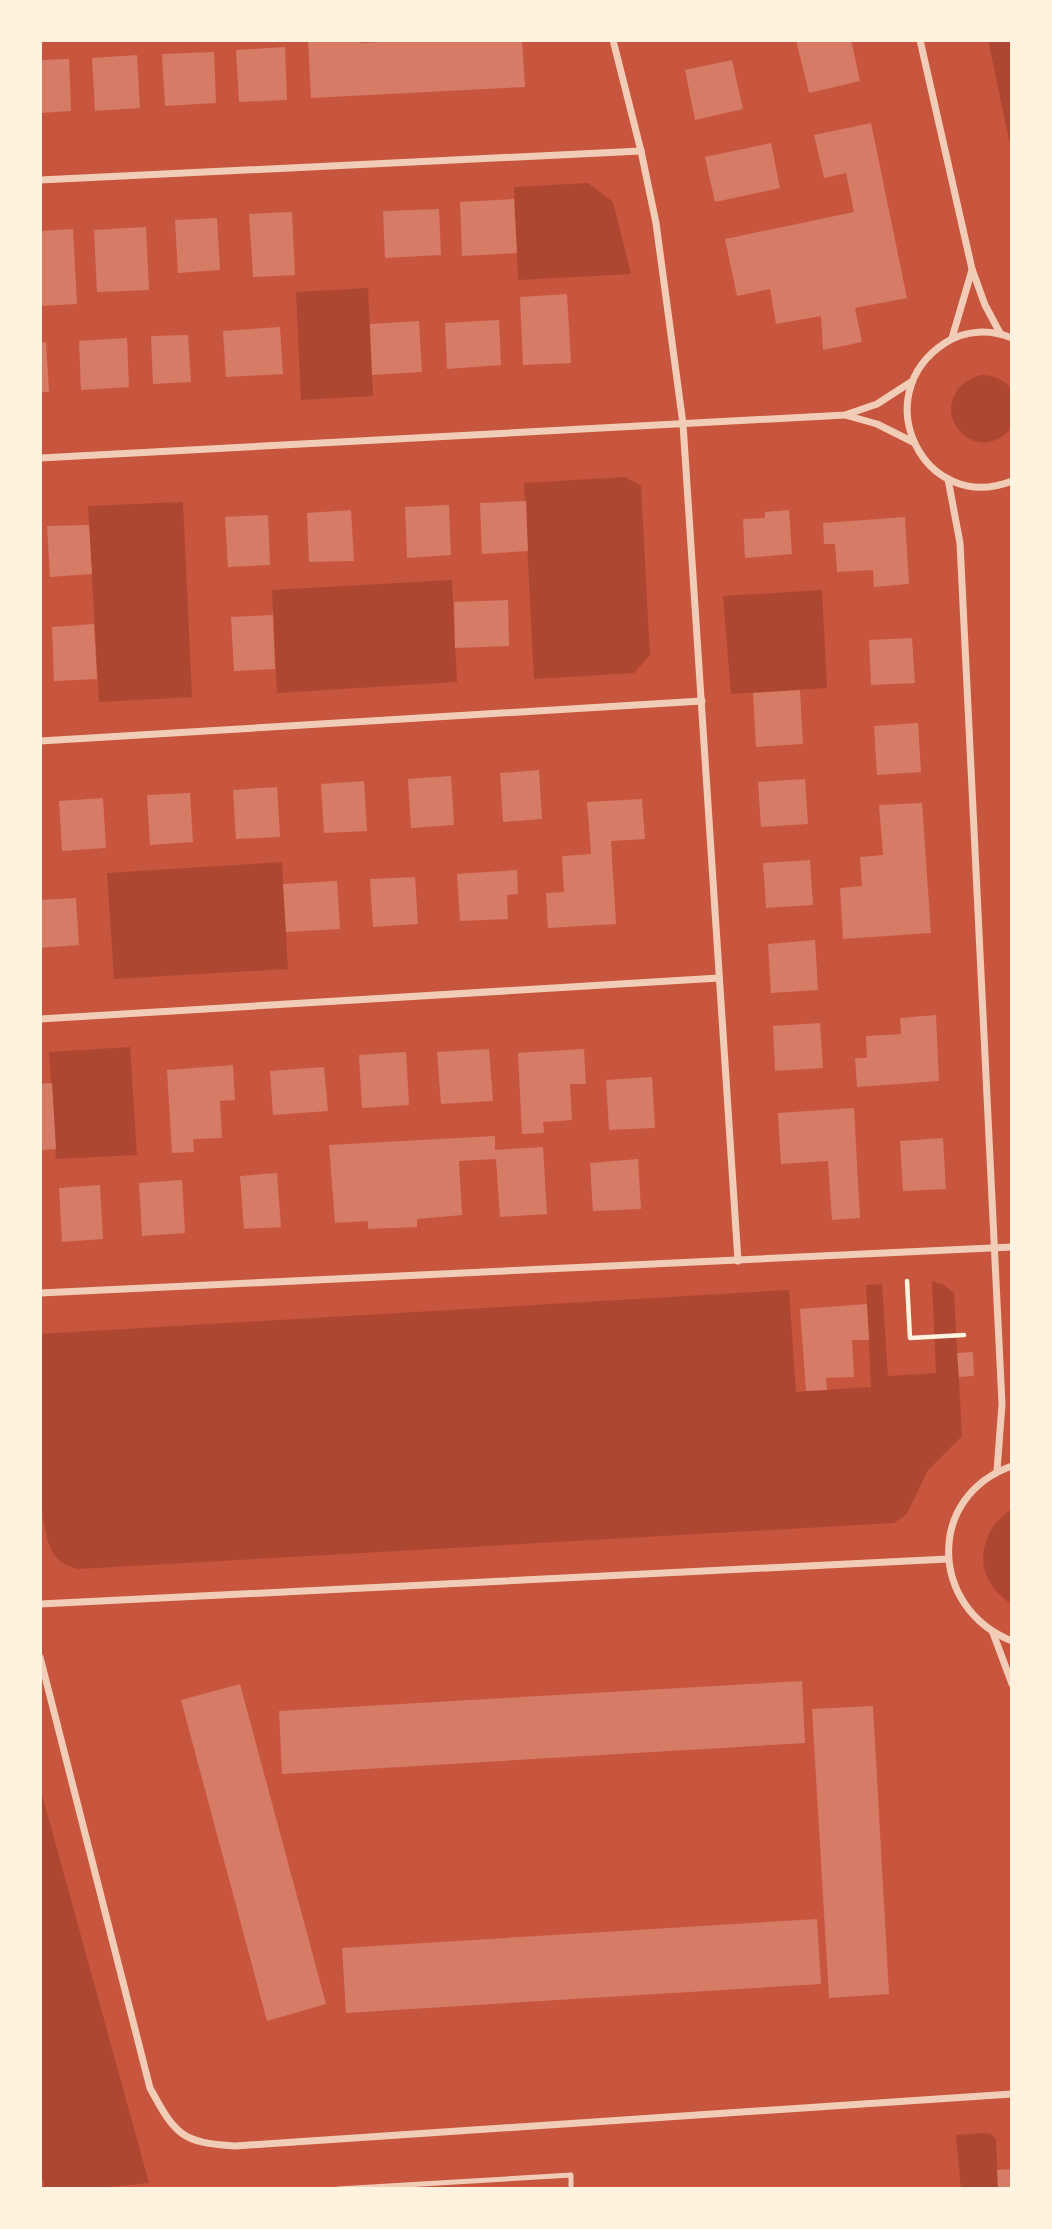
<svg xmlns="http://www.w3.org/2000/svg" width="1052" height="2229" font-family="'Sofia Sans Condensed',sans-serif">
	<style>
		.green { fill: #ae4732 }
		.building { fill: #d67c66 }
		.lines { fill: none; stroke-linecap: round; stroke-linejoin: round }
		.path { stroke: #fff3e0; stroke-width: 4.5 }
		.service { stroke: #f1ccb7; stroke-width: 5 }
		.minor { stroke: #f1ccb7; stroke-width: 7 }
	</style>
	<rect width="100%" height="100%" fill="#c8553d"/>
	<!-- green -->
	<g class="green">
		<polygon points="988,40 1012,40 1012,154"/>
		<polygon points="588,183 613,202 631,274 518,280 514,187"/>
		<polygon points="368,288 373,396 301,400 296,292"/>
		<path d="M980 375C993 375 1004 379 1012 390V428C970 474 917 397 980 375Z"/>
		<polygon points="626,477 641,486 650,655 634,673 534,679 524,483"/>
		<polygon points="183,502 192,697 99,702 88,506"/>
		<polygon points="452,580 457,682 277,693 272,590"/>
		<polygon points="822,590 827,688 731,694 723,596"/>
		<polygon points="282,862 288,969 114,979 107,873"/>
		<polygon points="130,1047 137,1155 56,1159 49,1052"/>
		<path d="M932 1281 944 1285 954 1293 962 1436 928 1470 907 1514 894 1523 78 1569C69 1566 61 1564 55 1556 31 1524 40 1379 40 1334L789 1290 796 1392 871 1387 866 1285 882 1284 888 1376 936 1373Z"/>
		<path d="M1012 1509V1605C1003 1598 994 1591 989 1581 975 1556 988 1523 1012 1509Z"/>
		<polygon points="40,1787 149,2183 88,2189 45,2189 40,2169"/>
		<polygon points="983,2133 991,2134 996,2139 998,2189 961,2189 956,2135"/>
	</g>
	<!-- building -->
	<g class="building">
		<polygon points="308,40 360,40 360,43 422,40 522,40 525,87 311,98"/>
		<polygon points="796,40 851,40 860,81 809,93"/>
		<polygon points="285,47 287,100 239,102 236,50"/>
		<polygon points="214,52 216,103 165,106 162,54"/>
		<polygon points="137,55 140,108 95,111 92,58"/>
		<polygon points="69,59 71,111 40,113 40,60"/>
		<polygon points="732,60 743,109 695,120 685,70"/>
		<polygon points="871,123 907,298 855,308 862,342 823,350 821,316 776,324 770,289 737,296 725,239 854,212 846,173 824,178 814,135"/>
		<polygon points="771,143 780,188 715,202 705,157"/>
		<polygon points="514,199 517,253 462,256 460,202"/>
		<polygon points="439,209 441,255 385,258 383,211"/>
		<polygon points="292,212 295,275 253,277 249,214"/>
		<polygon points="217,218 220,270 178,273 175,220"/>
		<polygon points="146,227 149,290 97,292 94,230"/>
		<polygon points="73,229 77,304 40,306 40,231"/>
		<polygon points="567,294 571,363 523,365 520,297"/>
		<polygon points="499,320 501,365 447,369 445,323"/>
		<polygon points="419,321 422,372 372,375 370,324"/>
		<polygon points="280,327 283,374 226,377 223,331"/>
		<polygon points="188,335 191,382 153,384 151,336"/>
		<polygon points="127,338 129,387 81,390 79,341"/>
		<polygon points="46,342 49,392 40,392 40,343"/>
		<polygon points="526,501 528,551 482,554 480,503"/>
		<polygon points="449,505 451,555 407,558 405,507"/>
		<polygon points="351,510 354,561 309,562 307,513"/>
		<polygon points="789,510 792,554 745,558 743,519 765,518 765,512"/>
		<polygon points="268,515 270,565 228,567 225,517"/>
		<polygon points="905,517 909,584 874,587 873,570 837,572 835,544 824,544 823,523"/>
		<polygon points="89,525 92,574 50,577 47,526"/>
		<polygon points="508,600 509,646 455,648 454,602"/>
		<polygon points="273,615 275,669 234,671 231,617"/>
		<polygon points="94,624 97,679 54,681 52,627"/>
		<polygon points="912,638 915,683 871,685 869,640"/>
		<polygon points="800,690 803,744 756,747 753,693"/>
		<polygon points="918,723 921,772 877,775 874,726"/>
		<polygon points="539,770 542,819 503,822 500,773"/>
		<polygon points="451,776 454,825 411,828 408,779"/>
		<polygon points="805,779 808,824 761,827 758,782"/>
		<polygon points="364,781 367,831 324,833 321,784"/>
		<polygon points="277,787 280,837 236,839 233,790"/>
		<polygon points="190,793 193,842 150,845 147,795"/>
		<polygon points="103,798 106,848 62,851 59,801"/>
		<polygon points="642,799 645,839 611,841 616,924 548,928 546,893 564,892 562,856 591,854 587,802"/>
		<polygon points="922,803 931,933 843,939 840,888 862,886 860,857 883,855 879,805"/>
		<polygon points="810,860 813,905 766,908 763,863"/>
		<polygon points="517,870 518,894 507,895 508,919 460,921 457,874"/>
		<polygon points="415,877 418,924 373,927 370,879"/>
		<polygon points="337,881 340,929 286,932 283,884"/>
		<polygon points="76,898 79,945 40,948 40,900"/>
		<polygon points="815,940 818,990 771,993 768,944"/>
		<polygon points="936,1015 939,1081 857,1087 855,1058 867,1058 866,1036 901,1034 900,1018"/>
		<polygon points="820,1023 823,1068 775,1071 773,1026"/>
		<polygon points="489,1049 493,1101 441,1104 437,1052"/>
		<polygon points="584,1049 586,1084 570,1084 572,1120 543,1122 544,1133 522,1134 518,1053"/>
		<polygon points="406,1052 409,1105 362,1108 359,1055"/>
		<polygon points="233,1065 235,1100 220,1101 222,1138 193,1139 194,1152 172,1153 167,1070"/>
		<polygon points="324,1067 328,1111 273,1115 270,1071"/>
		<polygon points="652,1077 655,1128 609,1130 606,1080"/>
		<polygon points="52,1083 56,1149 40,1150 40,1084"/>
		<polygon points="854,1108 860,1218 832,1220 828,1161 781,1164 778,1113"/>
		<polygon points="495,1136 495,1150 543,1147 547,1214 500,1217 496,1159 459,1161 462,1215 417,1219 417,1227 368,1229 368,1221 335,1223 329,1145"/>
		<polygon points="943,1138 946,1189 903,1191 900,1141"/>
		<polygon points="638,1159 641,1209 593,1211 590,1163"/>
		<polygon points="277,1173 281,1227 244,1229 240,1176"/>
		<polygon points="182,1180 185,1233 142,1236 139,1183"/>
		<polygon points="100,1185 103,1239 62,1242 59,1188"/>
		<polygon points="867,1304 869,1340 852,1340 854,1377 826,1378 827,1390 806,1391 800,1309"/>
		<polygon points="973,1352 974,1376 959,1377 957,1353"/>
		<polygon points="802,1681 805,1743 282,1774 279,1711"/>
		<polygon points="240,1684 326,2004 267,2021 181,1700"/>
		<polygon points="873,1706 889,1994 829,1998 812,1709"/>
		<polygon points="817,1919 821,1984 346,2013 342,1948"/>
		<polygon points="1012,2169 1012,2189 998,2189 997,2170"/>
	</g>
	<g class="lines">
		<!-- path -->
		<polyline class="path" points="907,1281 910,1338 964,1335"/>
		<!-- service -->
		<polyline class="service" points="338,2189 571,2175 571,2189"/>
		<!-- minor -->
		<g class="minor">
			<polyline points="613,40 641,151 656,223 683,424 738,1261"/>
			<polyline points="920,40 972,269 985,305 1000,333"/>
			<polyline points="40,180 641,151"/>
			<polyline points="952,338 972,270"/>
			<path d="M1012 338C990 329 965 330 945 343 865 395 924 516 1012 481"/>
			<polyline points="845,415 877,424 913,442"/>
			<polyline points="40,458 845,415 877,404 911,382"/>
			<polyline points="948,479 960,543 1002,1404 997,1471"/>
			<polyline points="40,741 702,701"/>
			<polyline points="40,1019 719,978"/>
			<polyline points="40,1293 1012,1247"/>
			<path d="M1012 1466C926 1496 929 1608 1012 1641"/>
			<polyline points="40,1604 948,1559"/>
			<polyline points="993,1633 1012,1684"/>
			<path d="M40 1657 150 2088C175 2134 181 2143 235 2146L1012 2094"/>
		</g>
	</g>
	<!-- border -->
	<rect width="1052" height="2229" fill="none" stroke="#fff3e0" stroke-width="84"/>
</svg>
